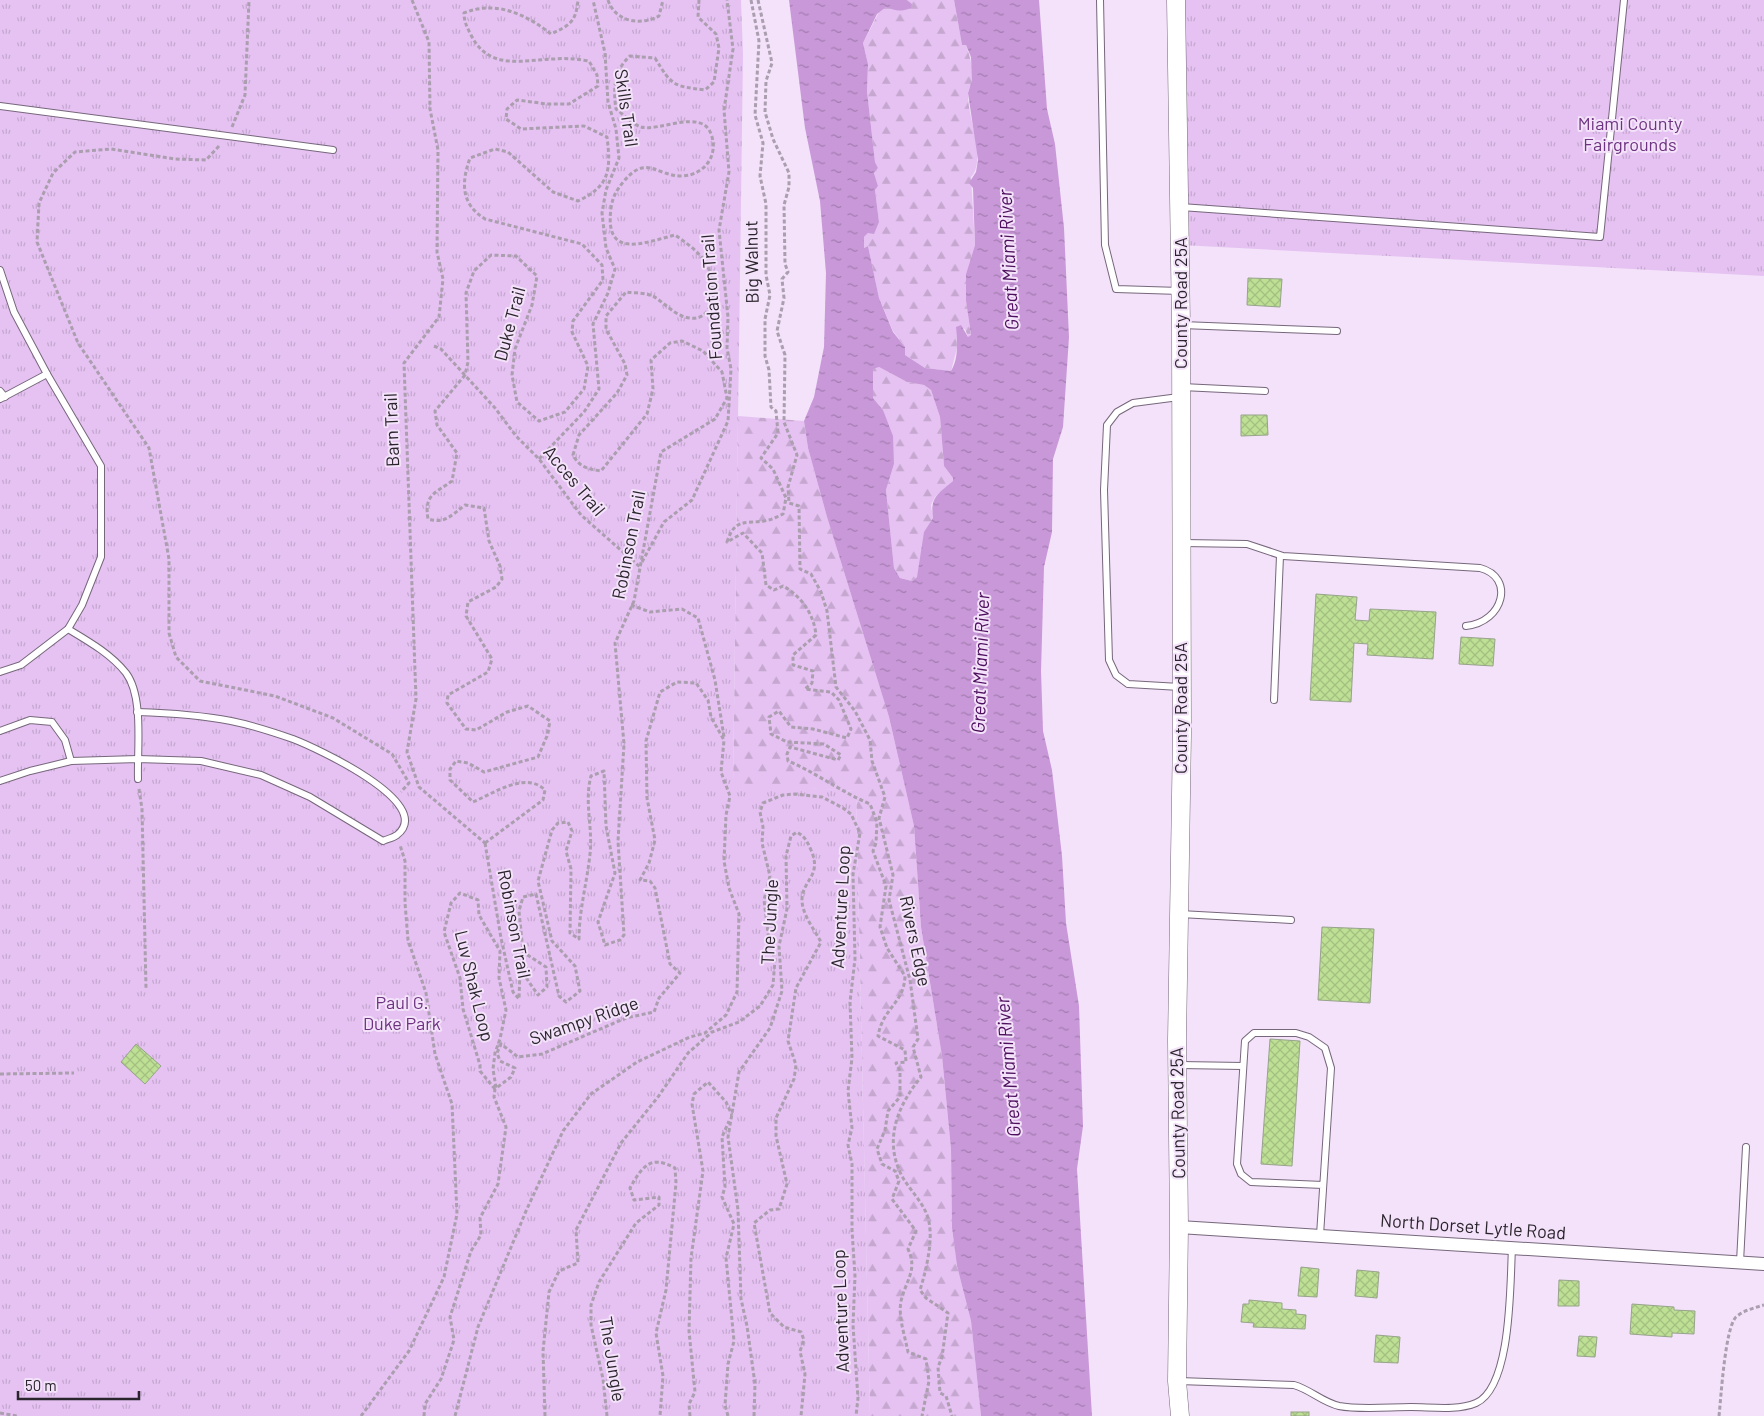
<svg xmlns="http://www.w3.org/2000/svg" width="1764" height="1416" font-family="Barlow,sans-serif">
	<style>
		.forest { fill: url(#forest-firs) }
		.park { fill: url(#park-tufts) }
		.water { fill: url(#water-ripples); fill-rule: evenodd }
		.building { fill: url(#building-cross-hatch); stroke: #97a38b }
		.lines { fill: none; stroke-linecap: round; stroke-linejoin: round }
		.service-casing { stroke: #76677b; stroke-width: 8 }
		.minor-casing { stroke: #76677b; stroke-width: 14 }
		.secondary-casing { stroke: #76677b; stroke-width: 19 }
		.path { stroke: #ab9eaf; stroke-width: 3; stroke-dasharray: 4 2.5; stroke-linecap: butt }
		.service { stroke: #fff; stroke-width: 6 }
		.minor { stroke: #fff; stroke-width: 12 }
		.secondary { stroke: #fff; stroke-width: 18 }
		.labels { text-anchor: middle; stroke-width: 4; stroke-linejoin: round; paint-order: stroke }
		.street-label { font-size: 18px; fill: #2a242c; stroke: #f3e2f9 }
		.park-label { font-size: 18px; fill: #6d3280; stroke: #f3e2f9 }
		.water-label { font-size: 19px; font-style: italic; fill: #4c0e5d; stroke: #f3e2f9 }
	</style>
	<defs>
		<pattern id="forest-firs" width="22" height="20" patternUnits="userSpaceOnUse" patternTransform="scale(1.25)"><rect width="22" height="20" fill="#e5c2f2"/><path d="M5 1l3.5 6h-7zM16 11l3.5 6h-7z" fill="#c5a7d0"/></pattern>
		<pattern id="park-tufts" width="24" height="20" patternUnits="userSpaceOnUse" patternTransform="scale(1.25)"><rect width="24" height="20" fill="#e5c2f2"/><path d="M3 7l-1-3M5 7V3M7 7l1-3M15 17l-1-3M17 17v-4M19 17l1-3" fill="none" stroke="#c5a7d0"/></pattern>
		<pattern id="water-ripples" width="26" height="14" patternUnits="userSpaceOnUse" patternTransform="scale(1.25)"><rect width="26" height="14" fill="#c998d9"/><path d="M2 4q2-2 4 0t4 0M15 11q2-2 4 0t4 0" fill="none" stroke="#a37cb0"/></pattern>
		<pattern id="building-cross-hatch" width="8" height="8" patternUnits="userSpaceOnUse" patternTransform="scale(1.25)"><rect width="8" height="8" fill="#bde095"/><path d="M0 0l8 8M0 8l8-8" fill="none" stroke="#a3c081"/></pattern>
	</defs>
	<rect width="100%" height="100%" fill="#f3e2f9"/>
	<!-- forest -->
	<g class="forest">
		<path d="M907 0H954L962 45H966C970 56 973 67 972 79 972 84 968 89 968 94 967 115 987 161 971 177L975 245 966 274V301L971 336 968 337 965 329 956 327 957 348 951 371 925 368 905 355V347L893 331 879 298 868 246 864 248V237L879 222 875 190 878 186 874 173 878 168 875 162 867 91 868 64 863 43 880 10 886 7 912 4Z"/>
		<polygon points="879,367 907,382 924,385 931,390 940,417 944,466 953,478 953,481 935,497 931,505 933,518 917,577 912,581 900,578 894,568 886,490 894,464 883,410 873,398 873,368"/>
		<polygon points="738,416 804,421 808,448 827,517 889,717 914,826 921,927 942,1056 951,1149 952,1228 957,1266 971,1321 981,1416 870,1416 856,791 733,784"/>
	</g>
	<!-- park -->
	<g class="park">
		<polygon points="0,0 741,0 743,55 733,783 856,791 870,1416 0,1416"/>
		<polygon points="1176,0 1764,0 1764,276 1181,245"/>
	</g>
	<!-- water -->
	<path class="water" d="M789 0H907L912 4 911 8C900 12 896 11 886 7L877 14 863 43 868 64 867 91 875 162 878 168 874 173 878 186 875 190 879 222 874 234 868 233 864 237V248L868 246 879 298 893 332 905 347V355L925 368 951 371C959 358 957 342 956 327L961 325 968 337 971 335 966 301V274L975 245 973 188 969 183 976 172 978 160 968 93 972 80 971 57 966 45H962L954 0H1039L1047 109 1055 144 1064 228 1069 337 1063 427 1053 459 1052 532 1044 567 1041 671 1043 731 1052 770 1062 856 1066 923 1079 1006 1083 1126 1077 1169 1092 1416H981L971 1321 957 1266 952 1228 951 1149 942 1056 921 927 914 826 889 717 827 517 808 448 804 421 814 397 824 347 826 273 820 201 805 128ZM879 367 907 382 924 385 931 390 940 417 944 466 953 478V481C938 494 930 497 933 518L924 532 917 577 912 581 900 578 894 568 886 490 894 464 893 436 883 410 873 398V369Z"/>
	<!-- building -->
	<g class="building">
		<polygon points="1248,278 1282,279 1280,307 1247,305"/>
		<polygon points="1241,415 1267,415 1268,435 1241,436"/>
		<polygon points="1316,594 1357,597 1355,620 1369,621 1370,609 1436,612 1433,659 1367,655 1368,644 1354,643 1351,702 1310,700"/>
		<polygon points="1461,637 1495,639 1493,666 1459,664"/>
		<polygon points="1322,927 1374,929 1370,1003 1318,1000"/>
		<polygon points="1270,1039 1300,1041 1292,1166 1261,1164"/>
		<polygon points="136,1044 161,1066 145,1084 121,1062"/>
		<polygon points="1301,1267 1319,1269 1317,1297 1298,1296"/>
		<polygon points="1357,1270 1379,1272 1377,1298 1355,1296"/>
		<polygon points="1559,1280 1579,1281 1579,1306 1558,1306"/>
		<polygon points="1249,1300 1282,1303 1282,1309 1296,1310 1296,1314 1306,1315 1305,1329 1253,1327 1254,1323 1241,1322 1243,1304 1249,1304"/>
		<polygon points="1632,1304 1674,1307 1674,1310 1695,1311 1694,1334 1672,1333 1672,1337 1630,1334"/>
		<polygon points="1376,1335 1400,1337 1398,1363 1374,1362"/>
		<polygon points="1579,1336 1597,1337 1595,1357 1577,1356"/>
		<rect x="1291" y="1412" width="18" height="4"/>
	</g>
	<g class="lines">
		<defs>
			<g id="service">
				<polyline points="1100,0 1105,245 1116,289 1180,291"/>
				<polyline points="0,106 333,150"/>
				<polyline points="1181,207 1600,237 1624,0"/>
				<polyline points="0,270 14,312 47,374 101,466 101,557 82,605 68,629 21,665 0,672"/>
				<polyline points="1182,325 1337,331"/>
				<polyline points="1182,387 1265,391"/>
				<polyline points="0,391 5,397"/>
				<polyline points="1179,397 1133,403 1117,412 1107,425 1104,490 1109,660 1116,675 1128,684 1180,687"/>
				<polyline points="0,399 47,374"/>
				<path d="M1183 543 1247 544 1283 556 1480 568C1515 577 1504 622 1466 626"/>
				<path d="M68 629C88 641 111 654 126 673 144 697 137 749 138 779"/>
				<polyline points="1274,700 1280,556"/>
				<polyline points="0,731 30,720 52,722 65,740 71,761"/>
				<path d="M0 781 30 771 71 761 138 759 201 761 261 775 310 797 383 841C387 839 393 838 397 835 437 803 314 747 293 739 273 732 251 725 231 721 200 715 169 713 137 712"/>
				<polyline points="1180,914 1291,920"/>
				<polyline points="1180,1065 1243,1066"/>
				<polyline points="1320,1235 1331,1068 1325,1048 1309,1037 1296,1033 1254,1033 1245,1041 1237,1164 1241,1174 1251,1182 1323,1185"/>
				<polyline points="1740,1262 1746,1147"/>
				<path d="M1179 1381 1294 1385C1311 1390 1322 1402 1339 1406 1359 1410 1390 1407 1411 1407 1431 1407 1457 1411 1476 1403 1512 1387 1510 1283 1512 1248"/>
			</g>
			<polyline id="minor" points="1179,1227 1764,1264"/>
			<polyline id="secondary" points="1176,0 1181,325 1182,734 1177,1040 1179,1227 1177,1381 1180,1416"/>
		</defs>
		<!-- service casing -->
		<use href="#service" class="service-casing"/>
		<!-- minor casing -->
		<use href="#minor" class="minor-casing"/>
		<!-- secondary casing -->
		<use href="#secondary" class="secondary-casing"/>
		<!-- path -->
		<g class="path">
			<polyline points="412,0 429,42 430,109 438,150 437,252 443,279 439,317 404,363 416,699 407,752 419,787 485,843"/>
			<path d="M608 0C615 22 641 26 659 16L663 0"/>
			<path d="M751 0 759 41 755 115 763 143 760 176 766 204V275L770 295 765 319V356L769 370 771 407 776 411 778 433 761 458 773 469 786 498 783 514C777 517 771 520 764 521 744 524 735 518 727 542L743 533 762 553 766 585 774 590 783 586C801 596 814 614 816 635L793 655V665L813 671 812 683 805 689 831 692 839 700 851 729 847 738 813 729 791 727 779 711 769 717 771 734 787 742 824 744 841 755 838 760 790 747 787 754 788 761C817 773 841 792 870 804L877 822 876 843 873 851 886 886 880 927 887 948 905 976C904 1004 883 1007 878 1036L905 1050 906 1062 896 1063 900 1071V1097L888 1111 885 1130 877 1149 882 1164 895 1171 899 1181 892 1199 916 1231 908 1249C918 1270 906 1280 901 1301 898 1317 905 1336 908 1352L926 1359 929 1381 922 1416"/>
			<path d="M758 0 772 63 766 81 765 112 773 139 789 173V187L784 205 785 264 788 272 782 279 784 298 777 331 785 355 784 422 797 455 788 487 789 503 799 506 800 569 811 574 821 592 827 611 836 687 855 711 870 740 872 761 885 797 879 818 893 875 889 900 910 980 918 1039 913 1047 921 1077C899 1104 884 1137 900 1172 908 1190 925 1202 929 1222 933 1242 926 1271 920 1290L926 1298 948 1313 942 1357 938 1367 940 1393 946 1396 952 1416"/>
			<polyline points="232,127 245,95 249,0"/>
			<polyline points="219,146 206,160 175,159 111,149 75,152 53,173 39,203 37,242 78,343 149,448 169,559 169,633 176,657 200,681 275,696 333,718 392,754 409,783 401,792"/>
			<polyline points="434,346 441,349 495,408 516,436 539,459 581,515 640,567"/>
			<polyline points="539,459 584,412 599,389 593,324 608,293 615,269 606,248 602,213 606,190 619,158 616,129 608,102 605,53 593,0"/>
			<polyline points="642,562 664,522 692,500 728,421 731,369 727,348 728,317 719,230 729,172 724,110 733,49 727,0"/>
			<polyline points="631,605 650,612 682,609 698,618 715,680 724,737"/>
			<polyline points="139,789 142,809 146,988"/>
			<path d="M485 843 501 938 513 992 519 999 520 969 538 995 547 987 546 967 523 952 519 911 523 897 536 894 559 996 566 1002 580 991 575 966 552 941 538 881 552 830 558 823 568 822 572 831 566 851 571 869 570 933 579 939C579 910 587 883 590 854 593 828 584 802 591 776L604 771 606 826 615 873 598 922 605 945 620 940 624 935 618 841 624 744 615 643 634 601 661 452 715 419 727 398 722 372 703 351 682 341 670 343 651 360 653 389 647 414 601 471C588 469 579 467 573 455L579 435 617 393 627 375 625 364 606 329V316L626 292C635 293 646 293 653 296 663 302 672 312 682 316 709 326 714 301 712 282 710 259 692 247 675 235 643 243 604 260 611 208 613 196 616 191 624 181 647 154 656 176 682 176 705 175 719 155 711 134 702 108 659 132 641 127 632 124 623 114 616 109 613 89 614 70 630 56L655 58C672 86 673 86 705 90L714 82 719 48 716 34 698 17 699 0"/>
			<path d="M485 843 543 800 545 790C526 771 494 793 473 802L450 780V769L456 761 468 763 484 772 538 757 547 736 550 721 528 706 507 712 476 730 466 729 447 703 448 695 488 672 492 659 466 616 468 602 496 587 502 579 500 566 489 541 484 508 465 505C452 515 445 524 428 519 424 495 434 494 452 481L457 453 437 425 435 411 465 375 468 362 466 293 474 271 491 255 516 256 537 276 532 305 515 349 512 375 517 402 539 421 565 412 584 389 588 366 572 332 573 321 603 280 602 265 582 244 485 219C461 204 461 183 470 158L495 149 508 152 553 192 578 201C610 186 611 170 607 137L584 126 521 129 506 119 507 109 517 100 547 104H569L598 86 597 75 589 61C577 59 566 58 554 59 522 60 489 71 471 35 467 27 464 22 464 13 495 0 526 14 551 34 570 25 576 22 578 0"/>
			<polyline points="0,1074 74,1073"/>
			<polyline points="495,1089 480,1071 480,1065 463,1009 460,978 444,932 451,903 460,893 478,900 479,915 500,951 499,978 506,1010 500,1039 495,1053 493,1069 496,1088"/>
			<polyline points="0,1413 17,1416"/>
			<polyline points="361,1416 409,1351 444,1277 457,1214 452,1104 435,1054 426,993 408,940 405,903 405,861 400,845"/>
			<polyline points="424,1416 425,1404 441,1379 454,1340 450,1317 471,1251 481,1235 480,1218 498,1184 506,1127 494,1097 495,1089 511,1077 515,1068 500,1061 497,1053 501,1044 518,1057 542,1054 626,1018 654,1012 659,998 680,973 670,964 655,888 650,881 640,880 649,863 655,840 647,798 646,741 660,692 677,682 696,683 708,700 711,717 724,740 721,772 730,796 726,815 724,861 729,888 739,914 737,992 726,1015 705,1033 690,1037 637,1062 591,1094 563,1131 526,1211 478,1327 455,1416"/>
			<polyline points="545,1416 543,1351 549,1292 559,1271 578,1263 576,1230 621,1143 658,1097 688,1053 712,1032 739,1022 760,1006 773,985 775,959 769,941 764,900 770,876 762,843 763,827 760,812 763,803 783,795 795,794 822,797 843,808 851,814 860,833 853,874 855,959 850,1002 852,1058 848,1091 852,1128 848,1145 852,1164 852,1230 855,1276 853,1325 858,1398 856,1416"/>
			<path d="M607 1416 603 1379 591 1325V1305L599 1282 636 1223 659 1205V1197L634 1200 630 1188C642 1167 650 1154 675 1168L676 1183 666 1290 656 1333 663 1376 660 1416"/>
			<polyline points="690,1416 689,1404 695,1392 689,1331 691,1258 703,1171 692,1104 694,1094 708,1082 726,1102 732,1115"/>
			<polyline points="728,1416 725,1405 728,1364 734,1341 726,1258 734,1224 722,1197 725,1187 722,1137 729,1121"/>
			<path d="M754 1416 755 1384 747 1326 741 1299 738 1210 728 1137 739 1072 770 1028 782 991 779 946 787 909 786 856 791 836 797 832C805 837 807 841 811 850 822 875 804 879 802 898 801 913 814 929 821 942L796 988 788 1041 796 1065 794 1079 776 1118V1136L787 1184 779 1209 770 1210 754 1223 770 1313 784 1327 801 1332 804 1340 800 1351 805 1374 801 1416"/>
			<path d="M1719 1416C1721 1398 1725 1328 1736 1317 1744 1310 1754 1308 1764 1305"/>
		</g>
		<!-- service -->
		<use href="#service" class="service"/>
		<!-- minor -->
		<use href="#minor" class="minor"/>
		<!-- secondary -->
		<use href="#secondary" class="secondary"/>
	</g>
	<g class="labels">
		<!-- street labels -->
		<g class="street-label">
			<text transform="translate(626 108) rotate(82)" y="6">Skills Trail</text>
			<text transform="translate(752 262) rotate(-91)" y="6">Big Walnut</text>
			<text transform="translate(712 297) rotate(-94)" y="6">Foundation Trail</text>
			<text transform="translate(1181 303) rotate(-90)" y="6">County Road 25A</text>
			<text transform="translate(510 324) rotate(-75)" y="6">Duke Trail</text>
			<text transform="translate(392 430) rotate(-92)" y="6">Barn Trail</text>
			<text transform="translate(574 481) rotate(50)" y="6">Acces Trail</text>
			<text transform="translate(629 545) rotate(-79)" y="6">Robinson Trail</text>
			<text transform="translate(1181 708) rotate(-90)" y="6">County Road 25A</text>
			<text transform="translate(841 907) rotate(-87)" y="6">Adventure Loop</text>
			<text transform="translate(770 922) rotate(-87)" y="6">The Jungle</text>
			<text transform="translate(514 924) rotate(79)" y="6">Robinson Trail</text>
			<text transform="translate(915 941) rotate(78)" y="6">Rivers Edge</text>
			<text transform="translate(474 986) rotate(76)" y="6">Luv Shak Loop</text>
			<text transform="translate(584 1021) rotate(-19)" y="6">Swampy Ridge</text>
			<text transform="translate(1178 1113) rotate(-91)" y="6">County Road 25A</text>
			<text transform="translate(1473 1227) rotate(4)" y="6">North Dorset Lytle Road</text>
			<text transform="translate(841 1311) rotate(-92)" y="6">Adventure Loop</text>
			<text transform="translate(612 1359) rotate(81)" y="6">The Jungle</text>
		</g>
		<!-- park labels -->
		<g class="park-label">
			<text x="1630" y="130">Miami County<tspan x="1630" dy="21">Fairgrounds</tspan></text>
			<text x="402" y="1009">Paul G.<tspan x="402" dy="21">Duke Park</tspan></text>
		</g>
		<!-- water labels -->
		<g class="water-label">
			<text transform="translate(1008 260) rotate(-93)" y="7">Great Miami River</text>
			<text transform="translate(980 663) rotate(-88)" y="7">Great Miami River</text>
			<text transform="translate(1008 1067) rotate(-95)" y="7">Great Miami River</text>
		</g>
	</g>
	<!-- scale -->
	<path d="M18 1391v8h121v-8" fill="none" stroke="#2a242c" stroke-width="2.5"/>
	<text x="25" y="1391" font-size="15" fill="#2a242c" stroke="#f3e2f9" stroke-width="4" paint-order="stroke">50 m</text>
</svg>
